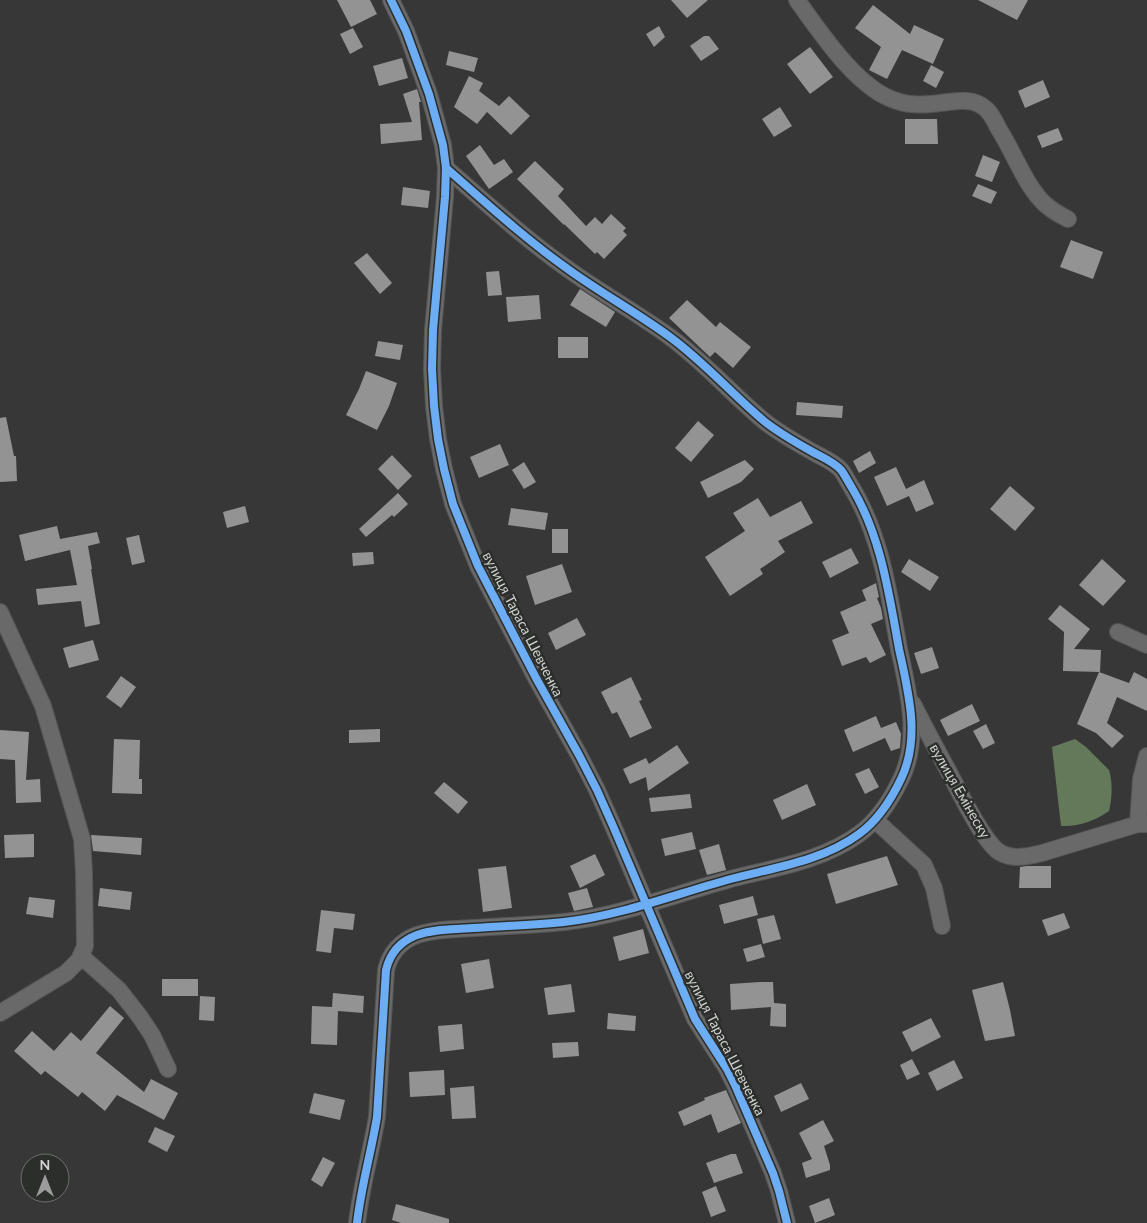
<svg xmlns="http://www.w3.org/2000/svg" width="1147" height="1223" font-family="Lato,sans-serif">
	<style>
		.water { fill: #64785a }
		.building { fill: #929392 }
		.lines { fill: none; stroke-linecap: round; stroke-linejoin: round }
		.minor-casing { stroke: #555; stroke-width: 18 }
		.minor { stroke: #696969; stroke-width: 16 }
		.cycleway-casing { stroke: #2c2e2c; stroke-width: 11 }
		.cycleway { stroke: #6dadf4; stroke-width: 8 }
		.labels { text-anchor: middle; stroke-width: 5; stroke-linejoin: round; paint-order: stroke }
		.street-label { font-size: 14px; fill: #d1d2d1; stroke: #2c2e2c }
	</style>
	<rect width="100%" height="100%" fill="#373737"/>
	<!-- water -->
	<path class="water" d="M1075 739 1086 747 1109 770C1113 783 1112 799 1109 811 1095 821 1078 827 1061 826L1052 747Z"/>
	<!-- building -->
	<g class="building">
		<polygon points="337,0 370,0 377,14 351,27"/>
		<polygon points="671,0 708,0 687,18"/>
		<polygon points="978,0 1028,0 1017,20"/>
		<polygon points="873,5 910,34 914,25 944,39 933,64 902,50 887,79 869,70 881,47 855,28"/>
		<polygon points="659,26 665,37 654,47 646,34"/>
		<polygon points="353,28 363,47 350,54 340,34"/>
		<polygon points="704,36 709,36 719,49 701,61 690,46"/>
		<polygon points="810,47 833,77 810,94 787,64"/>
		<polygon points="449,51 478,58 474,72 446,65"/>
		<polygon points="402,58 408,78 379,86 373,66"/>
		<polygon points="931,65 944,72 936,88 923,81"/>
		<polygon points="469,76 483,83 479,91 499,106 509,96 530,116 511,135 487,112 477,124 454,107"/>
		<polygon points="1043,80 1050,97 1025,108 1018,91"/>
		<polygon points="417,89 421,102 419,102 422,140 381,144 380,124 412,122 403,94"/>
		<polygon points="780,107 792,126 774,137 762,119"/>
		<polygon points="905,119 937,119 938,144 905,144"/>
		<polygon points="1058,128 1063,140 1042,148 1037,136"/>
		<polygon points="480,145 494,165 504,159 513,172 489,189 466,156"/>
		<polygon points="983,155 1000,162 992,182 975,176"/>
		<polygon points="535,161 564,189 558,196 586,226 595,217 602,224 611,214 626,228 623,231 627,235 604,259 597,252 595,254 564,224 564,225 517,179"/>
		<polygon points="978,184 997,192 991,204 972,196"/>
		<polygon points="403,187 430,191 428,208 401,205"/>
		<polygon points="1071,240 1103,252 1093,279 1060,267"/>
		<polygon points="367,253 392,283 380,294 354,263"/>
		<polygon points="499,271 502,295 488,296 486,272"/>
		<polygon points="580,289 615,312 606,327 570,305"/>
		<polygon points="539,295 541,319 508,322 506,297"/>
		<polygon points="687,300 716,327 720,322 751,347 733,368 715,352 710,357 669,318"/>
		<rect x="558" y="337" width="30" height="21"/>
		<polygon points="378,341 403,345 400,360 375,356"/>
		<polygon points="366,371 397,383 389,406 377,430 346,415 359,389"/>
		<polygon points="797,402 843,406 842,418 796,415"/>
		<polygon points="6,417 14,456 16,456 17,481 0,482 0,418"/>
		<polygon points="698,421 714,435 691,462 675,448"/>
		<polygon points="500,444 509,465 479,478 470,457"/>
		<polygon points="870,451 876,463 859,473 853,461"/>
		<polygon points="392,455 412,476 398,490 378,469"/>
		<polygon points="745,460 754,469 741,482 708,498 700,482"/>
		<polygon points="524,462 536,482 524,489 512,470"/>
		<polygon points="896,467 907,491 906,489 924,480 934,504 916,512 909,496 887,506 874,477"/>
		<polygon points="1010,486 1035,508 1015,531 990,509"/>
		<polygon points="398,493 408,504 394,517 392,515 366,537 359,529"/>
		<polygon points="758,498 770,517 801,501 813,523 778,541 785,552 760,569 763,574 730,596 705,557 745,531 733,513"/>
		<polygon points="245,506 249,522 227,528 223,512"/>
		<polygon points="511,508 548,513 545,530 508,525"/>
		<polygon points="57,526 60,539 97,532 100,543 88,546 92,569 91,569 100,624 85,627 81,601 38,605 36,589 77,585 70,550 25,561 19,535"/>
		<rect x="552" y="529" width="16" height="24"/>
		<polygon points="139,535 145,562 132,565 126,538"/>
		<polygon points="851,548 859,563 830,578 822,562"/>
		<polygon points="373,552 374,564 353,566 352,553"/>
		<polygon points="909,559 939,577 930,591 901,572"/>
		<polygon points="1102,559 1126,581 1103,606 1079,585"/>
		<polygon points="562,564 572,592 535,605 526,576"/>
		<polygon points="876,583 879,597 877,598 881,608 883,619 871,624 886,655 870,663 866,657 842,666 832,640 849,633 840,612 867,600 866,600 862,590"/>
		<polygon points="1060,605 1090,629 1074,649 1101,650 1100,672 1063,671 1064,632 1048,619"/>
		<polygon points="577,618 586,635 556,650 548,633"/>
		<polygon points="93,640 99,660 69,668 63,648"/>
		<polygon points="932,647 939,668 921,674 914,653"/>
		<polygon points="1099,672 1129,683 1134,672 1147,679 1147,711 1117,697 1107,723 1124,736 1112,748 1096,733 1077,724"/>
		<polygon points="121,676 136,687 121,708 106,697"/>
		<polygon points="631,677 642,700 639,701 652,728 630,738 617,712 612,714 601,692"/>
		<polygon points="972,704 980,721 948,736 940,720"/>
		<polygon points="876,716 881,728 896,722 901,734 900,748 891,751 885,738 853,752 844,730"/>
		<polygon points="986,724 995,743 983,749 973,731"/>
		<polygon points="380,729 380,742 349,743 349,730"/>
		<polygon points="0,730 29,732 26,780 40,779 41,802 16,803 15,760 0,759"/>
		<polygon points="114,739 140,740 139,779 142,779 142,794 112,793"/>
		<polygon points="677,745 689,763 648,791 646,777 630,784 623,769 646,758 649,764"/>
		<polygon points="869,768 879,787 865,794 855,774"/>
		<polygon points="444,782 468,802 458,814 434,793"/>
		<polygon points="807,784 816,805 782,820 773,800"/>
		<polygon points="690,794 692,808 651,812 649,798"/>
		<polygon points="692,832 696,849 665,856 661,839"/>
		<polygon points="34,834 34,857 5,858 4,835"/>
		<polygon points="91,835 142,838 141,855 93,851"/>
		<polygon points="719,844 726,870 707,875 699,850"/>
		<polygon points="595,854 605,875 580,888 570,866"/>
		<polygon points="887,856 898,885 836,904 827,874"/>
		<polygon points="506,866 512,908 483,912 478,869"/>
		<polygon points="1027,866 1051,866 1051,888 1019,888 1020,867"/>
		<polygon points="100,888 132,892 130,910 98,906"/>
		<polygon points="587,888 593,907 574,911 568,893"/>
		<polygon points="753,896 758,915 724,924 719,905"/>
		<polygon points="29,897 55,900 53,918 26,914"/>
		<polygon points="321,910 355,914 353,930 334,928 331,953 316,951"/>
		<polygon points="1064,913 1070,928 1048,936 1042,920"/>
		<polygon points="774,915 781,939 763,944 757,919"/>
		<polygon points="643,929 649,953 619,961 613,937"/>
		<polygon points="761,944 765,957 747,962 743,949"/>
		<polygon points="489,959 494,988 466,993 461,964"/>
		<rect x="162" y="979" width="36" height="17"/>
		<polygon points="760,982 773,982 774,1003 786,1004 786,1027 770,1026 771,1007 731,1010 730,984"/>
		<polygon points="1003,982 1010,1010 1015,1036 985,1041 972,990"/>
		<polygon points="571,984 575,1012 548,1015 544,988"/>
		<polygon points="333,993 364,996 363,1013 338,1011 337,1045 311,1044 312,1006 332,1007"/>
		<polygon points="200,996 215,997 214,1021 199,1020"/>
		<polygon points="110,1006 124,1018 96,1053 144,1092 151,1079 178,1093 164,1120 117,1095 105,1111 82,1092 78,1097 45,1071 41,1075 14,1051 32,1031 54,1051 71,1032 81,1041"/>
		<polygon points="608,1013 636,1016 635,1031 607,1029"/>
		<polygon points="931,1018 941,1037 912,1052 902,1032"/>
		<polygon points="462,1024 464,1049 440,1052 438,1026"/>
		<polygon points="578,1042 579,1056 553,1058 552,1043"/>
		<polygon points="912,1059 920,1074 907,1080 900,1065"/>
		<polygon points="954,1060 963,1078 937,1091 928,1073"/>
		<polygon points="444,1070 445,1095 410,1097 409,1072"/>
		<polygon points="801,1083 809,1099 781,1112 774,1096"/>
		<polygon points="474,1086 476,1118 452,1119 450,1088"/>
		<polygon points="726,1090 741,1123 718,1133 711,1114 684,1126 678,1112 705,1100 704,1098"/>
		<polygon points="314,1093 345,1100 340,1120 309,1113"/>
		<polygon points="823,1120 834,1141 824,1146 830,1165 830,1170 806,1178 802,1163 812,1159 799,1133"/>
		<polygon points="155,1127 175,1136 167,1152 148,1142"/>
		<polygon points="731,1154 736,1154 743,1173 714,1183 706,1163"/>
		<polygon points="323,1157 335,1163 322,1187 311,1180"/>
		<polygon points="716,1186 726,1211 711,1217 702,1192"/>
		<polygon points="829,1198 835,1215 815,1223 809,1206"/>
		<polygon points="396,1204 449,1219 449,1223 401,1223 392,1220"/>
	</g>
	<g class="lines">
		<defs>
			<g id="minor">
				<polyline points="391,0 406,31 429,94 443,145 446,168 445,197 433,330 432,369 434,406 438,439 444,469 453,504 478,566 536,678 579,755 597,790 613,826 695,1019 727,1069 735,1085 773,1173 779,1191 787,1223"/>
				<path d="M797 0C820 32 858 90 897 101 908 105 920 105 931 104 949 103 972 95 986 109 992 114 996 124 1000 131 1014 153 1027 189 1046 205 1053 211 1060 215 1068 219"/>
				<polyline points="0,612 43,706 82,839 84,872 85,946 83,951 79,960 66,973 0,1013"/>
				<polyline points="1118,632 1147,645"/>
				<path d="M913 704C925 728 938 752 951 776 960 793 985 845 1001 853 1014 860 1029 856 1042 853L1138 824H1147"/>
				<polyline points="875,820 924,865 934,888 942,926"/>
				<polyline points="1138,824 1141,779 1147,756"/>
				<polyline points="81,956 119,990 140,1017 152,1035 168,1069"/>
				<path d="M357 1223C361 1187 371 1153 377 1117L386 970C390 953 401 941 417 935 434 929 455 929 473 928 503 926 533 925 564 922 619 916 673 895 727 880 771 868 821 862 859 834 877 821 891 800 901 779 921 738 908 691 899 649 889 594 881 536 852 488 848 482 845 475 841 470 833 461 821 457 811 451 795 442 779 433 764 421 732 394 704 362 670 337 636 312 599 292 565 267 523 237 485 202 446 168"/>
			</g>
		</defs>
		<!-- minor casing -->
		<use href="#minor" class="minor-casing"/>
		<!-- minor -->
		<use href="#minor" class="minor"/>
		<defs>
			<g id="cycleway">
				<polyline points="391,0 406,31 429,94 443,145 446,168 445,197 433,330 432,369 434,406 438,439 444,469 453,504 478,566 536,678 579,755 597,790 613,826 695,1019 727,1069 735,1085 773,1173 779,1191 787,1223"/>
				<path d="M357 1223C361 1187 371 1153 377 1117L386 970C390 953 401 941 417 935 434 929 455 929 473 928 503 926 533 925 564 922 619 916 673 895 727 880 771 868 821 862 859 834 877 821 891 800 901 779 921 738 908 691 899 649 889 594 881 536 852 488 848 482 845 475 841 470 833 461 821 457 811 451 795 442 779 433 764 421 732 394 704 362 670 337 636 312 599 292 565 267 523 237 485 202 446 168"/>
			</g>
		</defs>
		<!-- cycleway casing -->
		<use href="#cycleway" class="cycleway-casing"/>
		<!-- cycleway -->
		<use href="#cycleway" class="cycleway"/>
	</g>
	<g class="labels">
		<!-- street labels -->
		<g class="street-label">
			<text transform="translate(523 624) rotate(63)" y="5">вулиця Тараса Шевченка</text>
			<text transform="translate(960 791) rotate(60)" y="5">вулиця Емінеску</text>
			<text transform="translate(725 1043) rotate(63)" y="5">вулиця Тараса Шевченка</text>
		</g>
	</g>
	<!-- north arrow -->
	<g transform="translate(45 1178)"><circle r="24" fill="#2c2e2c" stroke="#6e706e"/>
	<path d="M0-4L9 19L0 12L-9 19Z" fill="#9b9c9b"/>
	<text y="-8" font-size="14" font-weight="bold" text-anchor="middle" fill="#d1d2d1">N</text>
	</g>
</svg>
